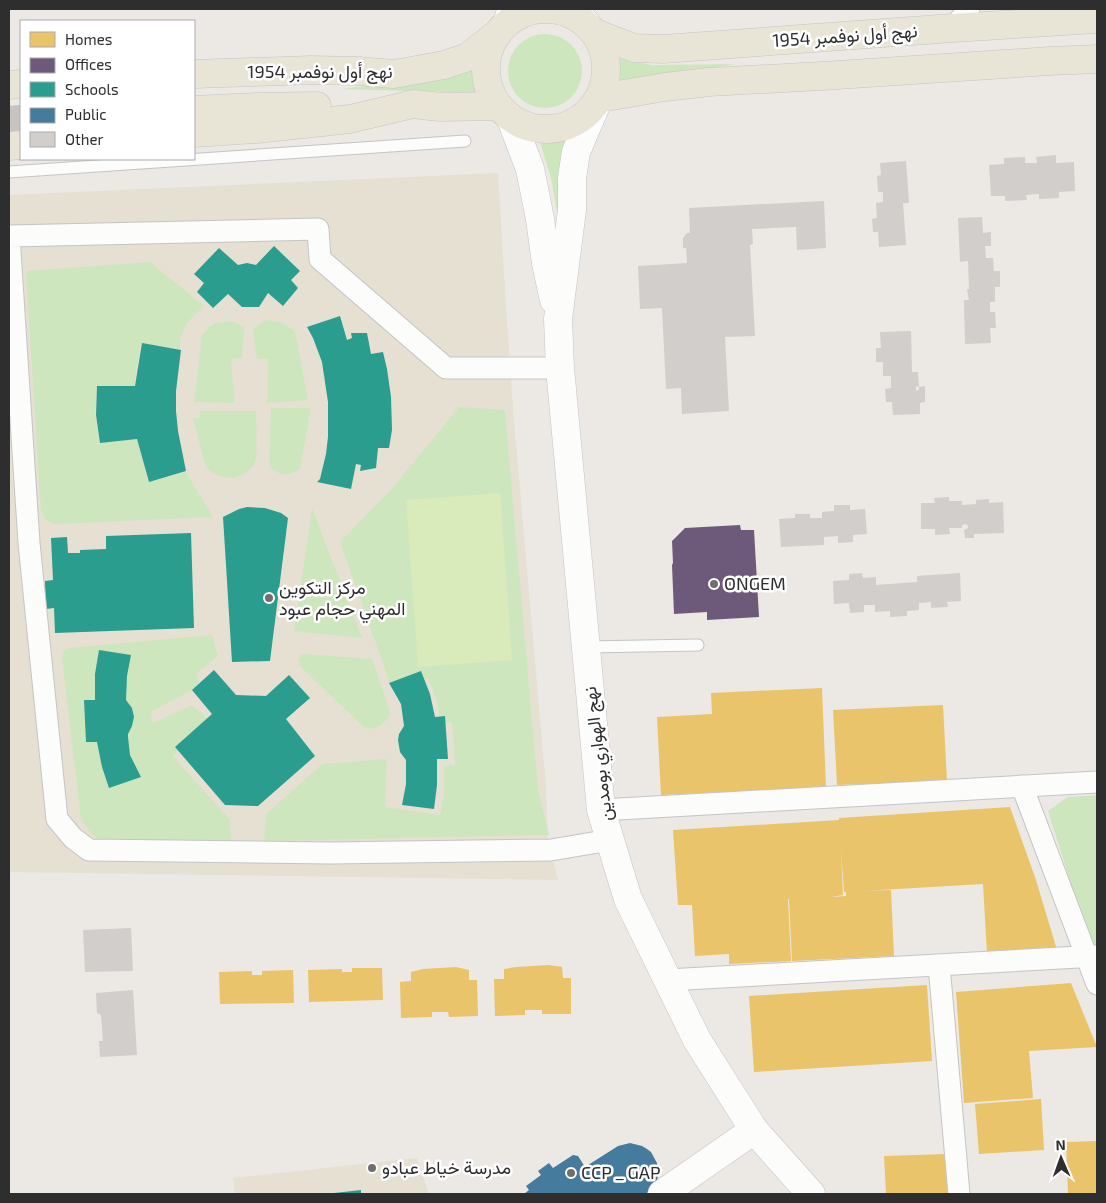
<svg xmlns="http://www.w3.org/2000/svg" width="1106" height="1203" font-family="'Exo 2',Vazirmatn,sans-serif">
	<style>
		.education { fill: #e6e0d3 }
		.green { fill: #cee6be }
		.pitch { fill: #d9eabb }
		.homes { fill: #e9c46a; fill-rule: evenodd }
		.offices { fill: #6d597a }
		.schools { fill: #2a9d8f }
		.public { fill: #457b9d }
		.building { fill: #d1cecb }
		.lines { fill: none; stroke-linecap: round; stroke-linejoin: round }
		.primary-tunnel { stroke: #c6c3c0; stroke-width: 28; stroke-dasharray: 28 14; stroke-linecap: butt }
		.lane-casing { stroke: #c5c4c5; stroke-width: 13 }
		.street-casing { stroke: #c5c4c5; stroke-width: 23 }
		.secondary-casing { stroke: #c5c4c5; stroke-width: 29 }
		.primary-casing { stroke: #c6c5c4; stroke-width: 29 }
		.lane { stroke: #fcfcfb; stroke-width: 11 }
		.street { stroke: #fcfcfb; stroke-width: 21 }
		.secondary { stroke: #fcfcfb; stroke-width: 28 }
		.primary { stroke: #e8e4d6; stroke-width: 28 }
		.poi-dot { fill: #706f6e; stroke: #fff; stroke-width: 2 }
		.labels { text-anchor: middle; stroke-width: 5; stroke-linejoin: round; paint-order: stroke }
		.street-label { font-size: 18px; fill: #2e2e2e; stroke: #fff }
		.poi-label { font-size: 18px; fill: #2e2e2e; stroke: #fff; text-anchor: start }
	</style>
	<rect width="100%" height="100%" fill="#ece8e4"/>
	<!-- education -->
	<g class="education">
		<polygon points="498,173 505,290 513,409 546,787 548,840 558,880 9,872 9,195"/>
		<polygon points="417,1158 429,1194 235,1194 233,1178"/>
	</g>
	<!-- green -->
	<g class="green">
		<circle cx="545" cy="71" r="37"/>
		<polygon points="617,58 652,65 735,64 660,77 620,88"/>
		<polygon points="481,69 481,93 342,89 429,78"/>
		<polygon points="540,142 570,142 561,234 551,178"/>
		<path d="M150 262 204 306C189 320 180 327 180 350L141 343 134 387 97 386 95 415 100 443 137 439 148 482 186 472 213 517 55 524 46 520 41 512 26 271Z"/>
		<polygon points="266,320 281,322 295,331 308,400 267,403 268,359 257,359 253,329"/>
		<polygon points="231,321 237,323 244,328 242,358 231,359 235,403 194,402 202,336 209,327 216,323"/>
		<polygon points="459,407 505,410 538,789 549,835 264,841 266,814 322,764 387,759 385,807 440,815 444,791 444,766 455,765 452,723 441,723 437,701 428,678 396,689 391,686 340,542 389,492"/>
		<path d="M271 408H311L300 469C288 477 279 476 269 466Z"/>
		<path d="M200 411H256C256 421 258 454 255 462 253 467 249 470 245 473 231 483 218 477 206 468L193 418H200Z"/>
		<polygon points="312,508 362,638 294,631"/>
		<path d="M212 635 218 656 197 673 198 687 151 712 153 723 191 705 211 721 173 755 185 770 230 820 231 840 111 844C97 841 88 831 81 819L62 659 64 651 69 648Z"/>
		<path d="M303 654 372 659 391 714C382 725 379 730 365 728L301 667 298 660 300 656Z"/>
		<polygon points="1097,795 1097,946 1091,947 1048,811 1068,797"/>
	</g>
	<!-- pitch -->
	<polygon class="pitch" points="500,493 512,660 418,667 406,500"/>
	<!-- homes -->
	<g class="homes">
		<polygon points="822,688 826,787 661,795 657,717 712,714 711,693"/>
		<polygon points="943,705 947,781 837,785 833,710"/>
		<path d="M1010 807 1036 880 1057 950 987 954 983 884 863 891 891 890 894 956 792 961 789 899H788L791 961 729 964V954L695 956 692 905H678L673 830 839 820V818ZM841 850 844 892H846V896L831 897 843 895Z"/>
		<polygon points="549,965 562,967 563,978 571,978 571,1014 542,1014 542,1010 525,1010 525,1015 495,1016 494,979 504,979 504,969 516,967"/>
		<polygon points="456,967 469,970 469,980 477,980 478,1016 449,1017 448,1012 432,1012 432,1017 401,1018 400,982 411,981 411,972 423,969"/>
		<polygon points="352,968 382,968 383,1000 309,1002 308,970 342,969 342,972 352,972"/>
		<polygon points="293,970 294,1003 220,1004 219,972 252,971 252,975 262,975 262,971"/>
		<polygon points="1071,983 1097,1047 1029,1051 1033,1098 964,1103 956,992"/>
		<polygon points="927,985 932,1061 754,1072 749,996"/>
		<polygon points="1041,1099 1044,1150 979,1154 975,1104"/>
		<polygon points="1097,1141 1097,1194 1068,1194 1066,1142"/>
		<polygon points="947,1154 949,1194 886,1194 884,1156"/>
	</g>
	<!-- offices -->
	<polygon class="offices" points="740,525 741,530 754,530 759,617 707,620 707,612 674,614 672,565 673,563 672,541 685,528"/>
	<!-- schools -->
	<g class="schools">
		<polygon points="274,246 300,271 291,280 298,288 283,306 268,293 259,307 242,307 228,294 213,308 197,292 204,283 194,274 219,248 238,265 247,263 256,265"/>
		<polygon points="340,316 347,340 352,338 351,333 367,333 371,354 383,352 387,369 391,397 392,430 389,448 378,448 376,468 360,471 361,465 356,464 351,489 317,482 320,479 326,454 328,437 328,402 322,362 313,338 307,327"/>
		<polygon points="142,343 181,350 176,391 176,411 178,431 186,471 149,482 137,439 100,443 96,415 97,386 135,386"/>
		<polygon points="247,507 265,508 281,513 288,518 270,661 232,662 223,517 239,509"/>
		<polygon points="191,533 194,628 55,633 54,608 46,609 45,581 53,580 51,538 67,537 68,553 80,553 80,550 106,549 106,536"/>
		<polygon points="99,650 131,655 127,676 126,700 132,708 134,717 132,726 128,734 128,737 130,755 141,777 109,788 102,767 97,742 86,742 84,700 95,700 95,674"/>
		<polygon points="214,670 236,695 266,696 289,675 310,698 286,719 315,756 258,806 225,805 175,747 212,714 192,690"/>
		<polygon points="421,671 430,694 435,717 445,716 448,759 437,759 437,785 434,809 402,805 406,784 406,760 400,752 398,740 399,734 404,726 401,704 389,683"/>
		<polygon points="361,1190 361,1194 334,1194 334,1193"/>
	</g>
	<!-- public -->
	<polygon class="public" points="630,1143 642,1146 647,1149 651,1152 657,1163 658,1175 657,1181 654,1186 646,1194 524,1194 529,1190 526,1186 541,1175 538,1171 549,1163 553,1168 573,1155 578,1156 585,1167 618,1146"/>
	<!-- building -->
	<g class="building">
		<polygon points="1056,155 1056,163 1074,162 1075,191 1059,192 1059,198 1039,199 1039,194 1026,195 1027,200 1005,201 1005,196 991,196 989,165 1004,164 1004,158 1025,157 1025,163 1037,163 1036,157"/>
		<polygon points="906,161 909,203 903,203 906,245 879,247 878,232 873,232 872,219 877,218 876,203 883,202 883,192 878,192 877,176 881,175 880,163"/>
		<polygon points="824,201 826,248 797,250 796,227 752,229 753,244 750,245 755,336 725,337 729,411 682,414 681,388 666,389 662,308 640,309 638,266 687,263 686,248 683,248 683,238 687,233 690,233 689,208"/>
		<polygon points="982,217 983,233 991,232 991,246 985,246 986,258 993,258 994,271 1000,271 1000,287 995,287 995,302 990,302 990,312 995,312 996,328 990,328 991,343 965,344 964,300 969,300 967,289 969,289 968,261 960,262 958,218"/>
		<polygon points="911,331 912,372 918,372 919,387 916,386 916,391 919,390 919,387 925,386 925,402 920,403 920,414 893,415 892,402 886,402 885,389 891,388 891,376 883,376 883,362 876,362 876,348 881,348 880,332"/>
		<polygon points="949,497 949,501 962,501 962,505 976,504 976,500 989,499 989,503 1003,502 1004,533 974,534 974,538 965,538 964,530 968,528 968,526 966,524 962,525 962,528 949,528 950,534 935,535 935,529 921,529 921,503 935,503 934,498"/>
		<polygon points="834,505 850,505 850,510 865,509 867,534 853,535 853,542 838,543 838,536 824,537 824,545 781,547 779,519 795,518 795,514 810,514 810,518 822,518 822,512 834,511"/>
		<polygon points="862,573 863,578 876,577 876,585 917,582 917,576 960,573 961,601 947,602 948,607 931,608 931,602 919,603 919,610 907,611 907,616 890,617 890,611 875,612 875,605 864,605 864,612 850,613 849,603 834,604 833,581 849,580 849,574"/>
		<polygon points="131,928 133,971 85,972 83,930"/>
		<polygon points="133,990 137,1055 100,1057 99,1041 103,1041 101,1015 97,1013 96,993"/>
	</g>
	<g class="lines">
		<!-- primary-tunnel -->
		<polyline class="primary-tunnel" points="9,120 21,119"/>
		<defs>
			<g id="lane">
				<polyline points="9,172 465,141"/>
				<polyline points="587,647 698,645"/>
			</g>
			<g id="street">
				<polyline points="953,28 969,9"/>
				<polyline points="560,368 446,368 320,259 318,229 9,236 29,543 57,819 73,838 89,850 330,853 551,850 610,840"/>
				<polyline points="1022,786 1097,984"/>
				<polyline points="601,810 1097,782"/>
				<polyline points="939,965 959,1194"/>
				<polyline points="668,980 1097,956"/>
			</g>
			<g id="secondary">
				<polyline points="570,9 586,23"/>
				<polyline points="507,23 512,9"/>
				<polyline points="596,105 576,152 572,178 572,210 558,319 560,368 601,810 610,840 628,899 697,1040 754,1130 811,1194"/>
				<polyline points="511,119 530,169 540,219 546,263 554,300"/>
				<polyline points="662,1194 754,1130"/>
			</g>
			<g id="primary">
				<circle cx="546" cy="69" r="60"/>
				<polyline points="595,33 634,48 663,49 953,28 1097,19"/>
				<polyline points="194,74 311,70 358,71 394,74 444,65 468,57 497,34"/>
				<polyline points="9,85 21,84"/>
				<polyline points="600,98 665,87 709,82 822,76 1050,61 1097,59"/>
				<polyline points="194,110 256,107 317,106"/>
				<polyline points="194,133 257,129 350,119 413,104 440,107 498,106"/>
				<polyline points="9,146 21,145"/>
			</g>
		</defs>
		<!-- lane casing -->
		<use href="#lane" class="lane-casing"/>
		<!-- street casing -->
		<use href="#street" class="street-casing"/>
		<!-- secondary casing -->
		<use href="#secondary" class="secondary-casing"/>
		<!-- primary casing -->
		<use href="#primary" class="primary-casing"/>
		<!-- lane -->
		<use href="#lane" class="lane"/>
		<!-- street -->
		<use href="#street" class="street"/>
		<!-- secondary -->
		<use href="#secondary" class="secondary"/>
		<!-- primary -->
		<use href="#primary" class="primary"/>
	</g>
	<!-- markers -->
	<g class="poi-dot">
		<circle cx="714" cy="584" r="5"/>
		<circle cx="269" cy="598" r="5"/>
		<circle cx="372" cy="1168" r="5"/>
		<circle cx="571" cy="1173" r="5"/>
	</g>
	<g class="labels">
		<!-- street labels -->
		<g class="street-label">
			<text transform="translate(845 36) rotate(-4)" y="6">نهج أول نوفمبر 1954</text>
			<text x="320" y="78">نهج أول نوفمبر 1954</text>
			<text transform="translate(598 754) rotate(-97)" y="6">نهج الهواري بومدين</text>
		</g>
		<!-- poi labels -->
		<g class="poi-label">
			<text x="724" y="590">ONGEM</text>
			<text x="279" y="594">مركز التكوين<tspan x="279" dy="21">المهني حجام عبود</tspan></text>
			<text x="382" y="1174">مدرسة خياط عبادو</text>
			<text x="581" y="1179">CCP _ GAP</text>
		</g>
	</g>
	<!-- border -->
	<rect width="1106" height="1203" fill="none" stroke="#2e2e2e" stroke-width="20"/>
	<!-- legend -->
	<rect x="20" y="20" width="175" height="140" fill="#ffffff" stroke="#ababab"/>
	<rect x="30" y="32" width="25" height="15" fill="#e9c46a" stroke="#ababab"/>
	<text x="65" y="45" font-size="15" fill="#2e2e2e">Homes</text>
	<rect x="30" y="58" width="25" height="15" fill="#6d597a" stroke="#ababab"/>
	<text x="65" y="70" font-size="15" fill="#2e2e2e">Offices</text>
	<rect x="30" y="82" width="25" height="15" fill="#2a9d8f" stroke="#ababab"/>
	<text x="65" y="95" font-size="15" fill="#2e2e2e">Schools</text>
	<rect x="30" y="108" width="25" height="15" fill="#457b9d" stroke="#ababab"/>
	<text x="65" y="120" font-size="15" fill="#2e2e2e">Public</text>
	<rect x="30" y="132" width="25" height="15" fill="#d1cecb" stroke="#ababab"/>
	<text x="65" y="145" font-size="15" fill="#2e2e2e">Other</text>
	<!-- north arrow -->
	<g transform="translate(1061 1158) rotate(358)" stroke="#ffffff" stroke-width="4" paint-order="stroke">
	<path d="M0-4L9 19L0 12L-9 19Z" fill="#2e2e2e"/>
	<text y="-8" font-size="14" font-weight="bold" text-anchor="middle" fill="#2e2e2e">N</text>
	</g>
</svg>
